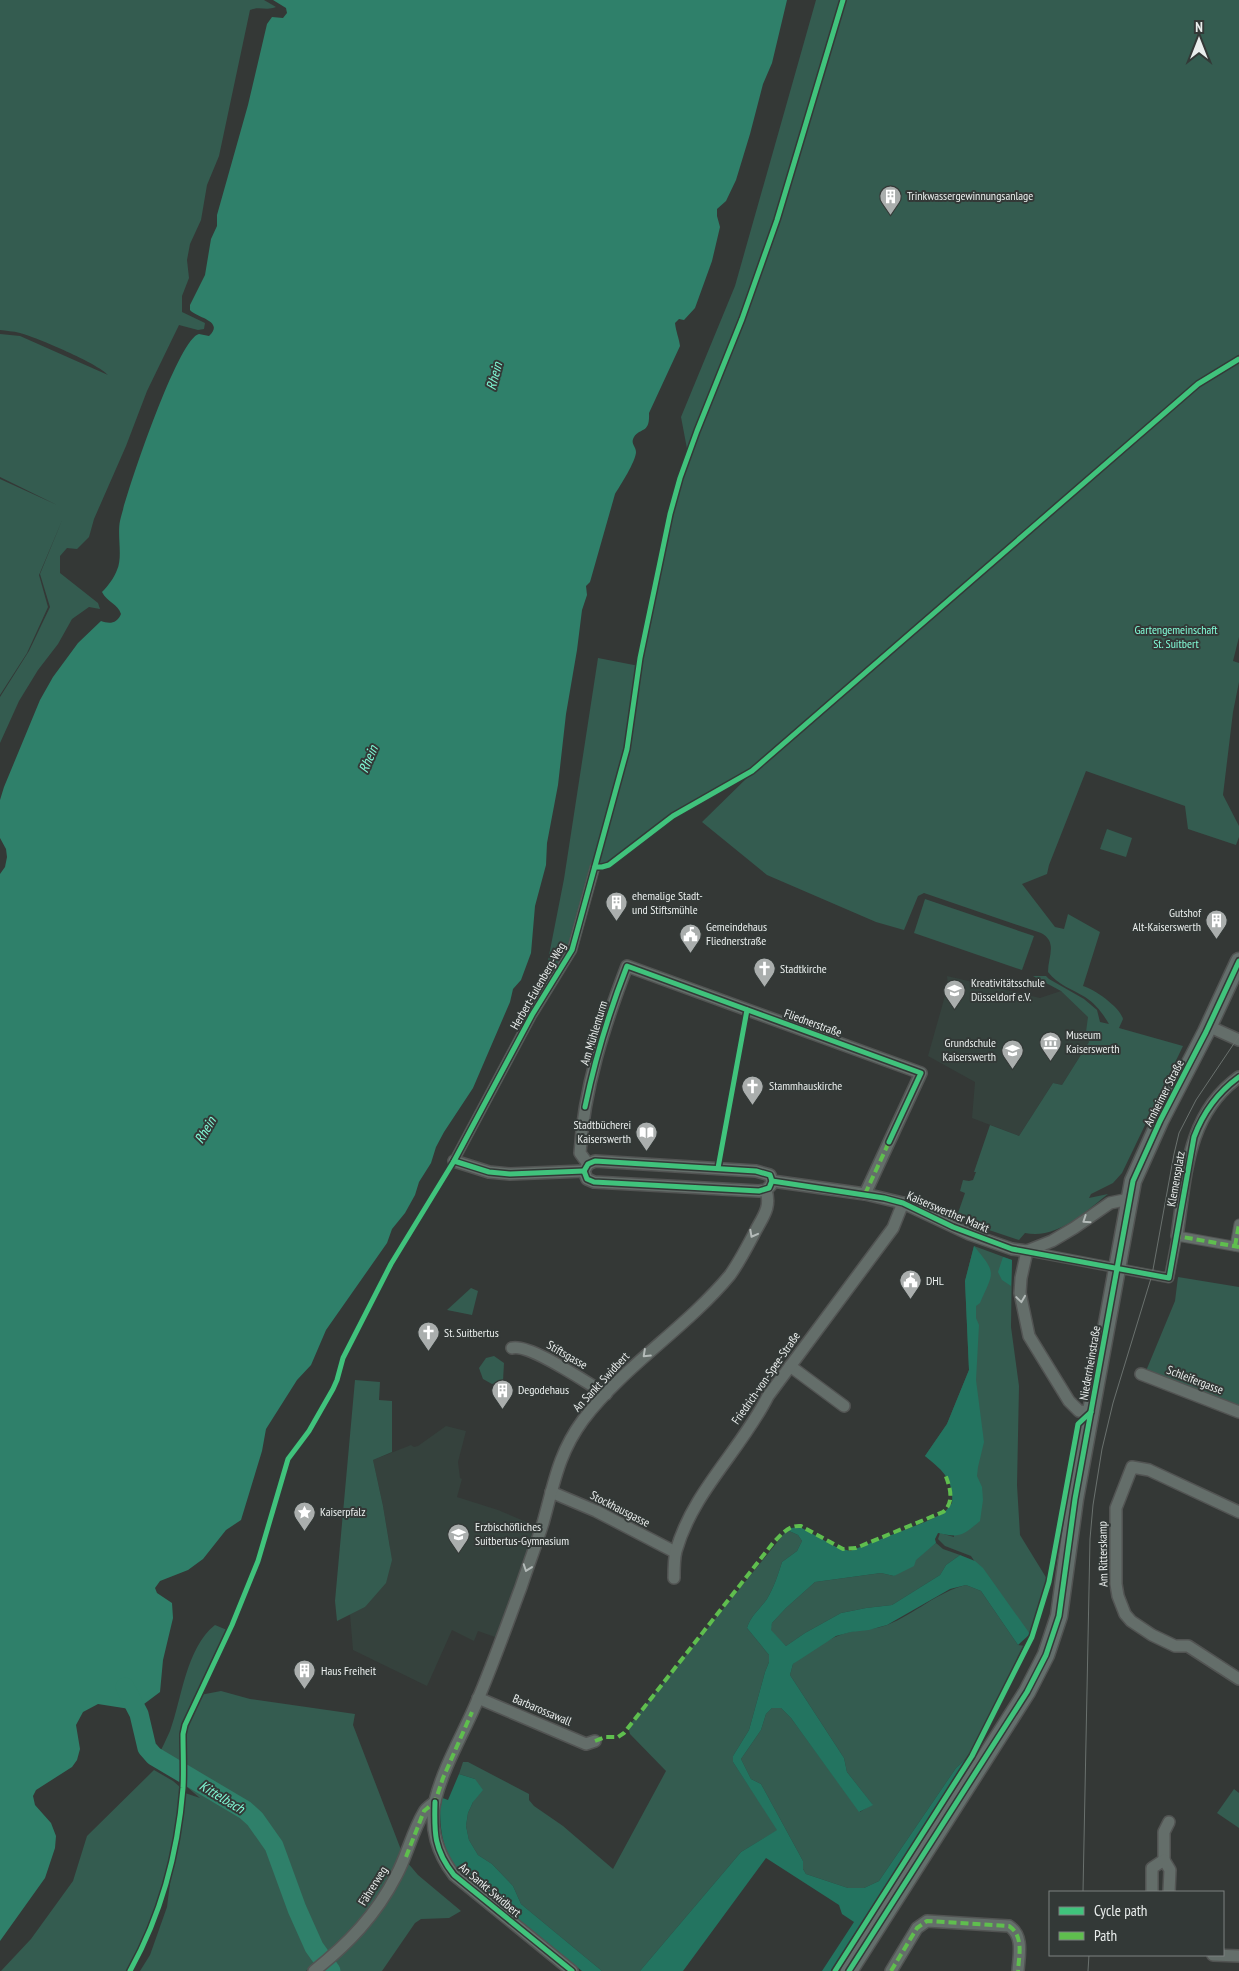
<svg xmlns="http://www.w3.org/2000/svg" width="1239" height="1971" font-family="'PT Sans Narrow',sans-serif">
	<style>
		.built { fill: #35423d }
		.green { fill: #345c50 }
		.forest { fill: #237460 }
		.water { fill: #2f806a }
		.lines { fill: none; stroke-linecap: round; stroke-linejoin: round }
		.river { stroke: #2f806a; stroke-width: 19 }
		.pedestrian-casing { stroke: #525453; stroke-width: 11 }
		.minor-casing { stroke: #525453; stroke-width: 14 }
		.secondary-casing { stroke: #525453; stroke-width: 19 }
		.pedestrian { stroke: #646e6a; stroke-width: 9 }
		.minor { stroke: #646e6a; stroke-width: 11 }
		.secondary { stroke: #646f6c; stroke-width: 16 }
		.tram { stroke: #6a716e; stroke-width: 1 }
		.quiet { stroke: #5fbe4e; stroke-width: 4; stroke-dasharray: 8 4; stroke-linecap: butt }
		.cycleway-casing { stroke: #333937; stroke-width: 8 }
		.cycleway { stroke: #40c37c; stroke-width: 5 }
		.oneway { stroke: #b4bbb9 }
		.labels { text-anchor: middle; stroke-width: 4; stroke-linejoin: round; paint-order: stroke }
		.poi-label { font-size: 12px; fill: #eaeeed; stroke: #333937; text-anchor: start }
		.park-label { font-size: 12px; fill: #82fbd7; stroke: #333937 }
		.street-label { font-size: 12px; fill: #eaeeed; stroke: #333937 }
		.water-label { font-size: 14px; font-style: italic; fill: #80f9d6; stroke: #333937 }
	</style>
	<rect width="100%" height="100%" fill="#343836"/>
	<!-- built -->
	<g class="built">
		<polygon points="947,976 1040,998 1061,991 1093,1009 1089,1042 1062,1085 1053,1083 1019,1136 972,1118 975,1082 928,1056 948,985"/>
		<polygon points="446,1426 466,1431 458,1462 460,1478 462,1479 457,1497 498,1510 531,1524 537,1528 498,1638 478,1631 474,1641 452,1630 427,1686 353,1650 350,1614 365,1607 390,1547 383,1506 373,1460 411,1445 414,1447 418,1446"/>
	</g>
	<!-- green -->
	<g class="green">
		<path d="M0 0H264L276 7C267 11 259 6 250 10L219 156 207 185 201 220 190 244 187 260 189 278 182 296V312L205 323 204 329 198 330 179 325 147 391 126 446 94 519 89 537 77 549 67 548 60 556V573L98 603 100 609 89 607 72 619 58 644 38 670 19 701 0 743V697L29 651 50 607 40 574 63 518 39 575 48 607 27 653 0 695V479L57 505 0 477V334L20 336 108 375C99 364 36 337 20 333 13 331 6 331 0 330Z"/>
		<path d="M816 0H1239V358C1209 372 1185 393 1160 414L752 769 691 803 649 832 591 876 570 948 547 990 542 991 564 879 598 658 639 666 671 514 688 454 681 417 735 286Z"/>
		<path d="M1239 360V637L1233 661 1239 663V682L1233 712 1223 795 1239 826V837L1236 845 1188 829 1185 806 1086 771 1049 865 1047 874 1022 884 1055 927 1064 929 1068 914 1100 932 1083 986C1094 989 1120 1007 1123 1019L1119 1028 1183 1046 1122 1173 1113 1183 1091 1194 1089 1198 1108 1194C1085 1212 1056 1240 1025 1233L1019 1240 971 1224 957 1216 965 1193 960 1191 963 1180 969 1181 973 1180 976 1172H974L990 1125 1019 1136 1053 1083 1062 1085 1089 1042 1086 1032 1088 1017 1061 991 1033 976H1046L1049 979 1084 999 1097 1010 1100 1022 1109 1024C1103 1014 1096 1004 1085 997 1072 989 1058 985 1048 972 1048 957 1058 942 1041 933L924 893 918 896 904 930 876 922 767 875 702 822 753 772 1198 384Z"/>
		<polygon points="1107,829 1132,838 1126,857 1100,849"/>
		<polygon points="925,899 1034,936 1022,970 914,933"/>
		<polygon points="974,1246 1012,1260 1011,1327 1019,1386 1017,1485 1020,1535 1047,1579 1030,1634 1009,1614 971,1556 945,1546 938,1539 940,1533 954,1537 958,1478 925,1456 947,1424 969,1370 965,1281"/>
		<polygon points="1178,1277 1239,1287 1239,1407 1146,1371 1175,1301"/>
		<polygon points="471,1288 478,1291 472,1315 447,1310"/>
		<polygon points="494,1356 504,1363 503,1381 492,1384 483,1379 479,1368 486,1358"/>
		<polygon points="355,1380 380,1382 379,1400 392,1401 392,1452 373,1460 383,1506 392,1560 386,1583 365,1607 337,1621 335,1601"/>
		<path d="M787 1530 798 1535 802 1541 797 1551 782 1562C778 1575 774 1587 767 1599 760 1609 751 1615 747 1628L769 1655V1662L765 1672 749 1730 733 1756V1762L778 1830 741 1852 640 1971H602L521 1904 513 1886 492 1864 478 1855 469 1840 466 1826 468 1813 473 1802 475 1779 459 1774 463 1762H468L529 1794V1800L534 1806 563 1826 613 1869 666 1771 630 1734 628 1727Z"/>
		<polygon points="936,1543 943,1549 960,1555 946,1565 940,1575 892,1605 866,1608 841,1613 805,1633 786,1646 770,1630 772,1623 786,1608 815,1582 881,1573 894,1576"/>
		<path d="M966 1585 981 1591 1018 1645 1025 1646 970 1755 956 1768 879 1881 864 1888H848L806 1874 803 1869V1861L761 1784 751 1779 741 1759 761 1730 766 1714 772 1708H781L791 1718 860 1812 872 1804 847 1772 844 1758 790 1675 793 1664C809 1651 829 1637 850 1632 862 1629 875 1630 887 1625 915 1614 937 1592 966 1585Z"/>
		<path d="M215 1625 227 1630 183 1724 181 1734 180 1769 158 1756C162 1748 166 1740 170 1731 182 1698 186 1648 215 1625Z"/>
		<path d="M221 1691 250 1699 355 1714 353 1725 403 1855 365 1919 324 1959 316 1947C301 1908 280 1832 247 1807 230 1793 207 1784 187 1773L185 1735 186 1725 200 1695Z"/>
		<path d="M154 1770 173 1781 180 1787C174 1851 161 1916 128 1971H1L31 1939 73 1881 87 1836Z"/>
		<path d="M189 1781C224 1801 249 1810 271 1847L314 1964 306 1971H140L150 1955 167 1907 174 1851 185 1793 200 1798 187 1787Z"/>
		<polygon points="1234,1789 1239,1793 1239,1828 1217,1813"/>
		<polygon points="407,1862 418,1875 461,1911 449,1918 421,1919 415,1923 382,1971 335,1971 331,1964 338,1959 336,1956"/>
	</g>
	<!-- forest -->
	<g class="forest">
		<path d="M974 1246C997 1274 994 1271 980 1303L976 1306V1318L979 1325 976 1380 984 1442 978 1467 977 1476 982 1487 983 1500 980 1521C962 1536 960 1538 938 1533L935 1539 936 1543 916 1560 914 1566 894 1576 881 1573 815 1582 786 1608 772 1623 771 1630 786 1646 805 1633 841 1613 866 1608 892 1605 940 1575 946 1565 960 1555 975 1561 983 1568 1030 1634 1018 1645 981 1591 966 1585 950 1589 887 1625 869 1630 851 1632 836 1636 793 1664 790 1675 844 1758 847 1772 873 1805 859 1812 791 1718 781 1708H772L766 1714 761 1730 741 1759 751 1779 761 1784 803 1861V1869L806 1874 848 1888H864L879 1881 956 1768 970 1755 831 1971H822L854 1922 842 1914 839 1905 766 1858 683 1971H640L741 1852 777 1830 733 1762V1756L749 1730 765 1672 769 1662V1655L747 1628C751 1615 760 1609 767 1599 774 1587 778 1575 782 1562L797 1551 802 1541 798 1535 787 1530 791 1528 800 1527 836 1547 850 1551 925 1522 944 1513 952 1503C954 1479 942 1470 925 1456L947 1424 969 1370 965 1281Z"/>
		<polygon points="1003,1257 1012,1260 1011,1286 1002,1280 998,1272"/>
		<path d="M459 1774 475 1779 483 1790 473 1802 468 1813 466 1826 469 1840 478 1855 492 1864 513 1886 521 1904 602 1971H582L459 1872C440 1846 440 1828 440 1797L448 1800Z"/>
	</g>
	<!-- water -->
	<path class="water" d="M273 0H787L772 63 763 84 750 134 736 180 726 201 717 209V216L720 227 712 261 695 308 684 320 679 319 675 323C676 332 679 338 680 346L649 413C650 434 641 427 634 437 630 444 636 446 636 452 636 461 620 486 615 494L590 582 586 586 587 595 582 610 577 650 566 714 558 785 547 843 546 865 535 906 531 953 521 980 513 989 510 1002 473 1088 444 1132 436 1147 431 1163 419 1182 415 1195 405 1213 392 1229 387 1243 326 1330 311 1365 297 1380 266 1429 262 1451 241 1520 226 1530 203 1559 188 1570 160 1581 155 1588 157 1593 172 1603 173 1618 163 1660 160 1692 136 1710 98 1704 83 1712 76 1725 80 1749 77 1760 72 1767 36 1790 33 1796 35 1805 51 1823 56 1836 55 1848 45 1878 0 1941V874L5 867 7 857 6 849 0 838V800L4 787 40 700 53 677 78 643 101 621C109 624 117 624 121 614 118 604 107 602 102 592 108 586 114 578 117 570 123 557 117 536 120 521 126 494 178 338 199 334L209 336C225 321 197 318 190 310V305L205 275 211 239 217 226V215L248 105 267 24 272 17 283 18 287 13 286 8Z"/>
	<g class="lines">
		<!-- river -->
		<polyline class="river" points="125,1687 139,1714 147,1748 154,1756 245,1810 255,1819 274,1846 297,1909 314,1947 331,1971"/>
		<defs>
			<g id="pedestrian">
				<polyline points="454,1161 532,1015 572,950 595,867"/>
				<polyline points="1235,1246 1239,1224"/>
				<polyline points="1027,1251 1169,1278 1177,1236 1239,1247"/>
			</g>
			<g id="minor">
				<polyline points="1208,1026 1239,1040"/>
				<polyline points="454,1161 489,1172 510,1174 584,1171"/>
				<path d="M588 1164 580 1153C584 1088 604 1026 627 966L921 1073 865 1194"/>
				<polyline points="584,1171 588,1164 595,1161 756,1171 770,1175 772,1181 865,1194 903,1203 969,1234 1012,1249 1027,1251"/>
				<polyline points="584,1171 587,1179 594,1182 759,1191 766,1190 771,1185"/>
				<path d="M1177 1236C1186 1177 1186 1115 1239 1077"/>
				<polyline points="1027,1251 1021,1278 1020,1293 1029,1336 1069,1401 1079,1411 1091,1412"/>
				<polyline points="1027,1251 1052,1241 1074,1228 1110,1203 1129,1199"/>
				<path d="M512 1348C530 1343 588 1384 606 1394"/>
				<polyline points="790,1366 844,1406"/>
				<polyline points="1141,1374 1239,1412"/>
				<polyline points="551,1492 596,1511 675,1552"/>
				<polyline points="1239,1512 1149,1470 1132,1467 1116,1508 1116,1584 1118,1596 1125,1614 1131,1621 1152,1635 1175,1646 1188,1646 1239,1679"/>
				<path d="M674 1578C674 1569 674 1559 676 1551 693 1491 741 1450 768 1396L893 1228 903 1203"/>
				<polyline points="478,1698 586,1744 595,1741"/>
				<polyline points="1164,1860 1164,1832 1169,1822"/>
				<polyline points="1152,1892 1152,1868 1164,1860 1170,1870 1169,1892"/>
				<polyline points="1213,1955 1239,1956"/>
				<path d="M314 1971C348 1944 376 1915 396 1876 407 1856 412 1832 424 1812 426 1808 431 1805 435 1802"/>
				<path d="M572 1971 454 1875C438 1854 429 1828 435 1801 443 1768 462 1736 475 1706 492 1667 506 1627 521 1587 528 1566 536 1545 543 1523 554 1484 558 1454 583 1420 625 1365 686 1328 730 1275 740 1261 748 1245 756 1230 764 1215 771 1207 766 1190"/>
				<path d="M891 1971 917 1928 927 1921 1009 1926C1024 1936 1019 1955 1018 1971"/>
			</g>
			<polyline id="secondary" points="849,1971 1027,1692 1046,1655 1059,1616 1075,1499 1133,1181 1160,1121 1206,1032 1239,961"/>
		</defs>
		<!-- pedestrian casing -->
		<use href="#pedestrian" class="pedestrian-casing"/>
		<!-- minor casing -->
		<use href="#minor" class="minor-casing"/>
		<!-- secondary casing -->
		<use href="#secondary" class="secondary-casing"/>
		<!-- pedestrian -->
		<use href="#pedestrian" class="pedestrian"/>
		<!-- minor -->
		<use href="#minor" class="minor"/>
		<!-- secondary -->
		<use href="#secondary" class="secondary"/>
		<!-- tram -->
		<g class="tram">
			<polyline points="1083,1892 1090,1539 1093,1505 1102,1449 1113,1403 1152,1275 1174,1154 1179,1133 1196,1100 1239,1036"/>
			<polyline points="1088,1971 1089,1955"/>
		</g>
		<!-- quiet -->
		<g class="quiet">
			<polyline points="865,1194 890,1140"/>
			<polyline points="1176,1240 1177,1236 1239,1247"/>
			<polyline points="1235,1246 1239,1224"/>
			<path d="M595 1741 605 1737H618L624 1733 773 1543C782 1534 788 1525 801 1526L843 1549 856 1548 943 1512C955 1502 950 1487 945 1474"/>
			<polyline points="406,1857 424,1811 435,1802 443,1778 472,1712"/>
			<path d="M891 1971 917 1928 927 1921 1009 1926C1024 1936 1019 1955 1018 1971"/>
		</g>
		<defs>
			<g id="cycleway">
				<polyline points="595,867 602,867 609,865 673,816 752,771 1198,384 1239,359"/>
				<path d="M585 1107C595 1059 609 1012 627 966L921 1073 889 1142"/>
				<polyline points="454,1161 489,1172 510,1174 584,1171"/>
				<polyline points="718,1168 747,1010"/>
				<path d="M584 1171 588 1164 595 1161 756 1171 770 1175 772 1181 884 1198 903 1203 953 1227 1012 1249 1169 1278 1194 1137C1203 1113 1218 1092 1239 1077"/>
				<polyline points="584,1171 587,1179 594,1182 759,1191 769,1188 772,1181"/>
				<path d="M435 1802C434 1833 434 1850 454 1875L572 1971"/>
				<path d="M130 1971C161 1915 178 1851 183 1788 184 1770 183 1752 183 1734L185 1725 232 1625 258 1561 288 1459 309 1431 333 1389 337 1380 343 1358 391 1264 454 1161 532 1015 572 950 627 749 640 658 670 514 680 478 697 431 742 319 777 220 843 0"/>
				<polyline points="835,1971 972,1756 1032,1637 1049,1582 1078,1424 1091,1412"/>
				<polyline points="849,1971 1027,1692 1046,1655 1059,1616 1075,1499 1133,1181 1160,1121 1206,1032 1239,961"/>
			</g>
		</defs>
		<!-- cycleway casing -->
		<use href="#cycleway" class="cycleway-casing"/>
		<!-- cycleway -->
		<use href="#cycleway" class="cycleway"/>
	</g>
	<!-- one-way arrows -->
	<defs><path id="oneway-chevron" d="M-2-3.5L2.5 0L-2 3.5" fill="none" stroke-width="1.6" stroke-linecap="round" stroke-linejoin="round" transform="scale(1.25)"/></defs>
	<g class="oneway">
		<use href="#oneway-chevron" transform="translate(1086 1220) rotate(146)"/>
		<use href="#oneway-chevron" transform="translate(753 1234) rotate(118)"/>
		<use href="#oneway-chevron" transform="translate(1021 1299) rotate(82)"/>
		<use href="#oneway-chevron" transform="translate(646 1354) rotate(137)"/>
		<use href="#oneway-chevron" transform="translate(527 1568) rotate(109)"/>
	</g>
	<!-- icons -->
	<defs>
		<symbol id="building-pin" viewBox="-11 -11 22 30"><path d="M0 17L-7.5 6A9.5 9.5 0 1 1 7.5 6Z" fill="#aaaead" stroke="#333937"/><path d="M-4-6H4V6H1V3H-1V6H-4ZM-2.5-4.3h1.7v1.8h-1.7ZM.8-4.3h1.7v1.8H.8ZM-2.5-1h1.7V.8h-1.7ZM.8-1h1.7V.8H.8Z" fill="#fff"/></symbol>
		<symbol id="civic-pin" viewBox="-11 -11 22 30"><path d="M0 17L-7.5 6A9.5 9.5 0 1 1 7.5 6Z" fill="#aaaead" stroke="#333937"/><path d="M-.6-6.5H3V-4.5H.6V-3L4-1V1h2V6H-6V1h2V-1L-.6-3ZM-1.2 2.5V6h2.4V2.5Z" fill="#fff"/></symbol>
		<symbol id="church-pin" viewBox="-11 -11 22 30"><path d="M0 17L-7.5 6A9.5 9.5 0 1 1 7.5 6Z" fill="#aaaead" stroke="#333937"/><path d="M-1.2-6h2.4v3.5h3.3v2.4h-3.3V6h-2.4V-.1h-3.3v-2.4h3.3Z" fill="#fff"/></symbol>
		<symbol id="school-pin" viewBox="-11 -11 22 30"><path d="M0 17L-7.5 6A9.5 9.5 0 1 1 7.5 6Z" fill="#aaaead" stroke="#333937"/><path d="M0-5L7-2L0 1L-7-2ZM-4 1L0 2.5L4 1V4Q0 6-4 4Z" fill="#fff"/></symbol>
		<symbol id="museum-pin" viewBox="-11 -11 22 30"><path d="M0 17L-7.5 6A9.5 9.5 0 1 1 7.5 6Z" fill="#aaaead" stroke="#333937"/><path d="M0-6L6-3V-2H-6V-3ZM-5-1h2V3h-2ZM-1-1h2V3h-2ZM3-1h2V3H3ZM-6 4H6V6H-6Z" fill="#fff"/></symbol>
		<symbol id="library-pin" viewBox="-11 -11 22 30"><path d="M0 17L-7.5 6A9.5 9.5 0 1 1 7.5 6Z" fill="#aaaead" stroke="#333937"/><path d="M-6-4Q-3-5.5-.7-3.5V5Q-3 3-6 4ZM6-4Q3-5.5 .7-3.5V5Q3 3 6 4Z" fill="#fff"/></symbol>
		<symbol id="sight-pin" viewBox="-11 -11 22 30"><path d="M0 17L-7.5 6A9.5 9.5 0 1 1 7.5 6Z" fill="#aaaead" stroke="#333937"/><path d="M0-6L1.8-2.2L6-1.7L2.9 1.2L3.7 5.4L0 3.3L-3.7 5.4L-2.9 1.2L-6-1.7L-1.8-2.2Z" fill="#fff"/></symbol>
	</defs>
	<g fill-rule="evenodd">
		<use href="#building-pin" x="878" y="184" width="25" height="34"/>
		<use href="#building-pin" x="604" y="890" width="25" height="34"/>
		<use href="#building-pin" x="1204" y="908" width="25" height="34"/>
		<use href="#civic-pin" x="678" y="922" width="25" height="34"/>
		<use href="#church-pin" x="752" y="956" width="25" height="34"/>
		<use href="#school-pin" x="942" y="978" width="25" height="34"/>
		<use href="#museum-pin" x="1038" y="1030" width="25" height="34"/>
		<use href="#school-pin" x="1000" y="1038" width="25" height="34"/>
		<use href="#church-pin" x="740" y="1074" width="25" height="34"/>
		<use href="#library-pin" x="634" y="1120" width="25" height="34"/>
		<use href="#civic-pin" x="898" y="1268" width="25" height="34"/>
		<use href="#church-pin" x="416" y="1320" width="25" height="34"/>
		<use href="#building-pin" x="490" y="1378" width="25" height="34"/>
		<use href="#sight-pin" x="292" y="1500" width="25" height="34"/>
		<use href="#school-pin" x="446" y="1522" width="25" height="34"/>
		<use href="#building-pin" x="292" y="1658" width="25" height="34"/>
	</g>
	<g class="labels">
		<!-- poi labels -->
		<g class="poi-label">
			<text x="907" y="200">Trinkwassergewinnungsanlage</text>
			<text x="632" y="900">ehemalige Stadt-<tspan x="632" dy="14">und Stiftsmühle</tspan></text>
			<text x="1201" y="917" text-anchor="end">Gutshof<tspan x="1201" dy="14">Alt-Kaiserswerth</tspan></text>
			<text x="706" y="931">Gemeindehaus<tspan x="706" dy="14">Fliednerstraße</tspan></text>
			<text x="780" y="973">Stadtkirche</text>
			<text x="971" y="987">Kreativitätsschule<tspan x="971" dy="14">Düsseldorf e.V.</tspan></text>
			<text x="1066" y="1039">Museum<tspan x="1066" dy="14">Kaiserswerth</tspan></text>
			<text x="996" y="1047" text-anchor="end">Grundschule<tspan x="996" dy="14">Kaiserswerth</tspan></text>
			<text x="769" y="1090">Stammhauskirche</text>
			<text x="631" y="1129" text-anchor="end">Stadtbücherei<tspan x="631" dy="14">Kaiserswerth</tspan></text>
			<text x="926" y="1285">DHL</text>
			<text x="444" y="1337">St. Suitbertus</text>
			<text x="518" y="1394">Degodehaus</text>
			<text x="320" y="1516">Kaiserpfalz</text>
			<text x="475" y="1531">Erzbischöfliches<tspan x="475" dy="14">Suitbertus-Gymnasium</tspan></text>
			<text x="321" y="1675">Haus Freiheit</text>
		</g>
		<!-- park labels -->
		<g class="park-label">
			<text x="1176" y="634">Gartengemeinschaft<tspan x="1176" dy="14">St. Suitbert</tspan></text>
		</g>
		<!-- street labels -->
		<g class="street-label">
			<text transform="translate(538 986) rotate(-60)" y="4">Herbert-Eulenberg-Weg</text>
			<text transform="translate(813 1023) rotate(20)" y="4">Fliednerstraße</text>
			<text transform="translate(594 1033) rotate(-73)" y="4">Am Mühlenturm</text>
			<text transform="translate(1164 1093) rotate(-63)" y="4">Arnheimer Straße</text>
			<text transform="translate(1176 1179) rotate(-80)" y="4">Klemensplatz</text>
			<text transform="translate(948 1212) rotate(23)" y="4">Kaiserswerther Markt</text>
			<text transform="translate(567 1355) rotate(30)" y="4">Stiftsgasse</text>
			<text transform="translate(1090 1363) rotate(-80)" y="4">Niederrheinstraße</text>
			<text transform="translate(766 1378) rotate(-55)" y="4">Friedrich-von-Spee-Straße</text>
			<text transform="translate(1195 1380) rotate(21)" y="4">Schleifergasse</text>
			<text transform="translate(601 1382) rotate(-47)" y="4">An Sankt Swidbert</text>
			<text transform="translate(620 1509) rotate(27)" y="4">Stockhausgasse</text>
			<text transform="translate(1103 1554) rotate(-91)" y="4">Am Ritterskamp</text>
			<text transform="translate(542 1710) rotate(23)" y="4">Barbarossawall</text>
			<text transform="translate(373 1886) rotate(-58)" y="4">Fährerweg</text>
			<text transform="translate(490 1890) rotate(40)" y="4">An Sankt Swidbert</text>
		</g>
		<!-- water labels -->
		<g class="water-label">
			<text transform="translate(494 376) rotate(-75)" y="5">Rhein</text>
			<text transform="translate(368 759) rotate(-67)" y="5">Rhein</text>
			<text transform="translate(205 1130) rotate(-60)" y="5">Rhein</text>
			<text transform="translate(222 1797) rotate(31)" y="5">Kittelbach</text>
		</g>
	</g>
	<!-- legend -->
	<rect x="1049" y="1891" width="175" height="65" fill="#333937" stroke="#7c8180"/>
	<rect x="1059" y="1907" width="25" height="8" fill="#40c37c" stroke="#7c8180"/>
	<text x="1094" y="1916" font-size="15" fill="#eaeeed">Cycle path</text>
	<rect x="1059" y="1932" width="25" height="8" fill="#5fbe4e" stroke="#7c8180"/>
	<text x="1094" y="1941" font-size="15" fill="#eaeeed">Path</text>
	<!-- north arrow -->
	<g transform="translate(1199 40)" stroke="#333937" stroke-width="4" paint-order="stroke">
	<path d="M0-4L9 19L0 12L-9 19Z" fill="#eaeeed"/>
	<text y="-8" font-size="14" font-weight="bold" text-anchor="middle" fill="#eaeeed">N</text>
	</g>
</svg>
